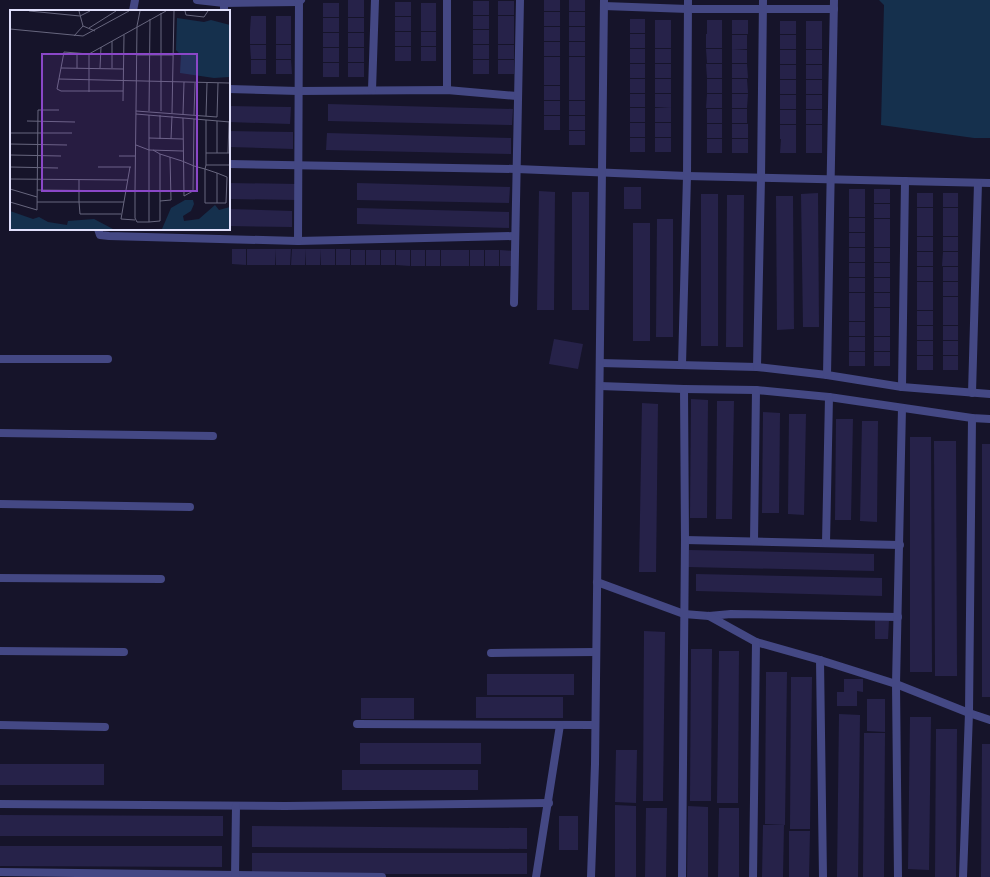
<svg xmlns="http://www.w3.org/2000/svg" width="990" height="877" font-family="'PT Sans Narrow',sans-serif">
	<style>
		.water { fill: #15304d }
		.building { fill: #262249 }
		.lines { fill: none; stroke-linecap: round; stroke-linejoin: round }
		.minor { stroke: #444884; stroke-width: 8 }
		.inset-road { fill: none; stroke: #67667e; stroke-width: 1 }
		.view { fill: #8a47c8; fill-opacity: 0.15; stroke: #8a47c8; stroke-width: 2 }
		.inset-edge { fill: none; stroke: #e1e0fc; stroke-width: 2 }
	</style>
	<rect width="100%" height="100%" fill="#16142a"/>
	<!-- water -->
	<polygon class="water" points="879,0 990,0 990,138 974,138 881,125 884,5"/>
	<!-- building -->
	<g class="building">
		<rect x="348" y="0" width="16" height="3"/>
		<rect x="544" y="0" width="16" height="11"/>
		<rect x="569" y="0" width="16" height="11"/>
		<rect x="473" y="1" width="16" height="14"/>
		<rect x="498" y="1" width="16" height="14"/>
		<rect x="395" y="2" width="16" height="14"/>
		<rect x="323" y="3" width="16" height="14"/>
		<rect x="348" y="3" width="16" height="14"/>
		<rect x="421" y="3" width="15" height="14"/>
		<rect x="544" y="12" width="16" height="14"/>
		<rect x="569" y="12" width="16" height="14"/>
		<polygon points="251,16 266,16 266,30 250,30"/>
		<rect x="276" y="16" width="15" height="14"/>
		<rect x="473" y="16" width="16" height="13"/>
		<rect x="498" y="16" width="16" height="14"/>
		<rect x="395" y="17" width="16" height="14"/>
		<rect x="421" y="17" width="15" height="14"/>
		<rect x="323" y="18" width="16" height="14"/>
		<rect x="348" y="18" width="16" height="14"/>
		<rect x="630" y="19" width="15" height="14"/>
		<rect x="655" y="20" width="16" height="14"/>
		<rect x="707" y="20" width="15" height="14"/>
		<rect x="732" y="20" width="16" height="14"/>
		<rect x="780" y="21" width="16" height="13"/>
		<rect x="806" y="21" width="16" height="14"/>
		<rect x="544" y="27" width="16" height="14"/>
		<rect x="569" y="27" width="16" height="14"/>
		<rect x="250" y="30" width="16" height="14"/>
		<rect x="276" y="30" width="15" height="14"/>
		<rect x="473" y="30" width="16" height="14"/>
		<rect x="498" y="30" width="16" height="14"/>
		<rect x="395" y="32" width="16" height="14"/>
		<rect x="421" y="32" width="15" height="14"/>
		<rect x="323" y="33" width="16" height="14"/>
		<rect x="348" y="33" width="16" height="14"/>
		<rect x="630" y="34" width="15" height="14"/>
		<rect x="655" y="34" width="16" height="14"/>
		<rect x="706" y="34" width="16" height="14"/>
		<rect x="732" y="35" width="15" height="14"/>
		<rect x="780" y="35" width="16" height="14"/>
		<rect x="806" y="35" width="16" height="14"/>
		<rect x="544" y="42" width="16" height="14"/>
		<rect x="569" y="42" width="16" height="14"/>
		<polygon points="250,45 266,45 266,59 251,59"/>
		<rect x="276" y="45" width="15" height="14"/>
		<rect x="473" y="45" width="16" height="14"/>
		<rect x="498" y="45" width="16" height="14"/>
		<rect x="395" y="47" width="16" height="14"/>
		<rect x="421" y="47" width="15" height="14"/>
		<rect x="323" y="48" width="16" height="14"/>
		<rect x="348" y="48" width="16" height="14"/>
		<rect x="630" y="49" width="15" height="14"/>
		<rect x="655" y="49" width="16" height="14"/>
		<polygon points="706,49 722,49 722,63 707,63"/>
		<polygon points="732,49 747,50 747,63 732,63"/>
		<rect x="780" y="50" width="16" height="14"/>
		<rect x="806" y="50" width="16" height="14"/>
		<rect x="544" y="57" width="16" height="14"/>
		<rect x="569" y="57" width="16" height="14"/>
		<rect x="251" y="60" width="15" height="14"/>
		<polygon points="276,60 291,60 292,74 276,74"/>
		<rect x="473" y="60" width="16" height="14"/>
		<rect x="498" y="60" width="16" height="14"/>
		<rect x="323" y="63" width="16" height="14"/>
		<rect x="348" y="63" width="16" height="14"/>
		<rect x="630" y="64" width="15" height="14"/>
		<rect x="655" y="64" width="16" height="14"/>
		<polygon points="706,64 722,64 722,78 707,78"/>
		<polygon points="732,64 747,64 748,78 732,78"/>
		<rect x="780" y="65" width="16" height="14"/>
		<rect x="806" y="65" width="16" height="14"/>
		<rect x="544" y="71" width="16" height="14"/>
		<rect x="569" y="71" width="16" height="15"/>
		<rect x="630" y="79" width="15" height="14"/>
		<rect x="655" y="79" width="16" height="14"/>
		<rect x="707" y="79" width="15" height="14"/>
		<polygon points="732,79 747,79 748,93 732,93"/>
		<rect x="780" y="80" width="16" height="14"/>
		<rect x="806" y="80" width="16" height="14"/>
		<rect x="544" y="86" width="16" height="14"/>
		<rect x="569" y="86" width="16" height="14"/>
		<rect x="630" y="94" width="15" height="13"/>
		<polygon points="655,94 671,94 671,108 655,107"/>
		<polygon points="707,94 722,94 722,108 706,108"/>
		<polygon points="732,94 748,94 747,108 732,108"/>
		<rect x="780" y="95" width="16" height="14"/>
		<rect x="806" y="95" width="16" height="14"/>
		<rect x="544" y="101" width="16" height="14"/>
		<rect x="569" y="101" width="16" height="14"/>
		<polygon points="328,104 513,109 512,125 328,121"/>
		<polygon points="229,106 291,107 290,124 229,122"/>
		<rect x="630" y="108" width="15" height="14"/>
		<rect x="655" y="108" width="16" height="14"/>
		<rect x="707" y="109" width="15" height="14"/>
		<rect x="732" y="109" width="15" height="14"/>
		<rect x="780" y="110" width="16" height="14"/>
		<rect x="806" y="110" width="16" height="14"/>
		<rect x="544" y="116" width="16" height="14"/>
		<rect x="569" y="116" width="16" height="14"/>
		<rect x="630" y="123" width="15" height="14"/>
		<rect x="655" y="123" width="16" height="14"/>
		<rect x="707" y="124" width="15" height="14"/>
		<rect x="732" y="124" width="16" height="14"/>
		<rect x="780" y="125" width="16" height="14"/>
		<rect x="806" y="125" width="16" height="14"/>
		<polygon points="229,131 293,132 293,149 229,147"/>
		<rect x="569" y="131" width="16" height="14"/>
		<polygon points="327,133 511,138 511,154 326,150"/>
		<rect x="630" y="138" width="15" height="14"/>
		<rect x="655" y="138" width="16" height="14"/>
		<rect x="707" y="139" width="15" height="14"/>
		<rect x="732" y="139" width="16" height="14"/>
		<polygon points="781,139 796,139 796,153 780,153"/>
		<rect x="806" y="139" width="16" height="14"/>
		<polygon points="229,183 298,184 297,200 229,199"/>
		<polygon points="357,183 510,187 509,203 357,200"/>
		<rect x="624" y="187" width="17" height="22"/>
		<rect x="849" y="189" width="16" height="14"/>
		<rect x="874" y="189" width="16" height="14"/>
		<polygon points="539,191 555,192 554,310 537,310"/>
		<rect x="572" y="192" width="17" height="118"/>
		<polygon points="818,193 819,327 803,327 801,194"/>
		<rect x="917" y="193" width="16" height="14"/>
		<rect x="943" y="193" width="15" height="14"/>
		<rect x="701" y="194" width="17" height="152"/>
		<polygon points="727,195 744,195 743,347 726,347"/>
		<polygon points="776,196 793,196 794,329 777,330"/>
		<rect x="849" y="203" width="16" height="14"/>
		<rect x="874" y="204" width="16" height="14"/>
		<polygon points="357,208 509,212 509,228 357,224"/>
		<rect x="917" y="208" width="16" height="14"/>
		<rect x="943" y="208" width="15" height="14"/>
		<polygon points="229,209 292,211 292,227 229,226"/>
		<rect x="849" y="218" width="16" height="14"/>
		<polygon points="657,219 673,219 673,337 656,337"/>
		<rect x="874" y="219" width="16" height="14"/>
		<rect x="917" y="222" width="16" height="14"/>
		<rect x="943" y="222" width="15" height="14"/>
		<rect x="633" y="223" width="17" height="118"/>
		<rect x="849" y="233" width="16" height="14"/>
		<rect x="874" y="233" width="16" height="14"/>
		<rect x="917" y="237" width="16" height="14"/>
		<rect x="943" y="237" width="15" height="14"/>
		<rect x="849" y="248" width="16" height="14"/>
		<rect x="874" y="248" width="16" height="14"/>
		<polygon points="232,249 246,249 246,265 232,264"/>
		<rect x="247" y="249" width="14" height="16"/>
		<polygon points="261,249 276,249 275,265 261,265"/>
		<polygon points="276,249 291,249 290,265 276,265"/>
		<polygon points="292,249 306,249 305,265 291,265"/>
		<polygon points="306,249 321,249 320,265 306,265"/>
		<rect x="321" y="249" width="14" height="16"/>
		<rect x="336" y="249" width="14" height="16"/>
		<rect x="351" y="250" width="14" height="15"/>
		<rect x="366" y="250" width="14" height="15"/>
		<rect x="381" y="250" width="14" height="15"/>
		<polygon points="396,250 410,250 410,266 396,265"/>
		<rect x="411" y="250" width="14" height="16"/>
		<rect x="426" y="250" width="14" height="16"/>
		<rect x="441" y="250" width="14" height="16"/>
		<rect x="455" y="250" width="14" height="16"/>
		<rect x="470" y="250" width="14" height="16"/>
		<rect x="485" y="250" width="14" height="16"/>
		<polygon points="500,250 514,251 514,266 500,266"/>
		<rect x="917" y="252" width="16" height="14"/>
		<polygon points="943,252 958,252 958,266 942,266"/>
		<rect x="849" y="263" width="16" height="14"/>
		<rect x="874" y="263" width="16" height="14"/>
		<rect x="917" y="267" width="16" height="14"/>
		<rect x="943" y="267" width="15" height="14"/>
		<rect x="849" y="278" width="16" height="14"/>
		<rect x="874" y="278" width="16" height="14"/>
		<rect x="917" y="282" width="16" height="14"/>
		<rect x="943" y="282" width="15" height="14"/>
		<rect x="849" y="293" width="16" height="14"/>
		<rect x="874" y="293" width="16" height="14"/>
		<rect x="917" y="296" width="16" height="14"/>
		<rect x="943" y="297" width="15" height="14"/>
		<rect x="849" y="307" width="16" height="14"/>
		<rect x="874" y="308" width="16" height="14"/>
		<rect x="917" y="311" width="16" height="14"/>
		<rect x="943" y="311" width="15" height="14"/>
		<rect x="849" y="322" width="16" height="14"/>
		<rect x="874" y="322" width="16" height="14"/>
		<rect x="917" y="326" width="16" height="14"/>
		<rect x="943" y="326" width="15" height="14"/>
		<rect x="849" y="337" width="16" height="14"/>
		<rect x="874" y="337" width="16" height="14"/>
		<polygon points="554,339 583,344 578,369 549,364"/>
		<rect x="917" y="341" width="16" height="14"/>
		<rect x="943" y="341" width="15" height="14"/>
		<rect x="849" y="352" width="16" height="14"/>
		<rect x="874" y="352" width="16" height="14"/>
		<rect x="917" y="356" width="16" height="14"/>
		<rect x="943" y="356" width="15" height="14"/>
		<polygon points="691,399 708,400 707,518 690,518"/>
		<polygon points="717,401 734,401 732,519 716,519"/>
		<polygon points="642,403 658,404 656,572 639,572"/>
		<polygon points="763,412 780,413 779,513 762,513"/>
		<polygon points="789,414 806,414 804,515 788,514"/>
		<polygon points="836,419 853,419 851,520 835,520"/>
		<polygon points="862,421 878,421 877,522 860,521"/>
		<polygon points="910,437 931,437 932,672 910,672"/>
		<polygon points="934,441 956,441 957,676 935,676"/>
		<rect x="982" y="444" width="8" height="253"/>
		<polygon points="689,550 874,554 874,571 688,567"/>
		<polygon points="696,574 882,578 882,596 696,591"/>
		<polygon points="875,620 889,621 888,639 875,639"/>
		<polygon points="644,631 665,632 663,801 643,801"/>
		<polygon points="691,649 712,649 711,801 690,801"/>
		<polygon points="719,651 739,651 738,803 717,803"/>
		<polygon points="766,672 787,672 785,825 765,824"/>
		<rect x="487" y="674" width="87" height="21"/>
		<polygon points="791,677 812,677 810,829 790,829"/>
		<polygon points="844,679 863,679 863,692 857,691 857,706 837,706 837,692 844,692"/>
		<rect x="476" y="697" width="87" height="21"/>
		<rect x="361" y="698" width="53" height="21"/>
		<polygon points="867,699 885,699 885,732 867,731"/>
		<polygon points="839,714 860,715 858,877 837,877"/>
		<polygon points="910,717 931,717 929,870 908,869"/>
		<polygon points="936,729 957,729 956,877 935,877"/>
		<polygon points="864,733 885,733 884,877 863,877"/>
		<rect x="360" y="743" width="121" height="21"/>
		<polygon points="982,744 990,744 990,877 981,877"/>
		<polygon points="616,750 637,750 636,803 615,802"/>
		<rect x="0" y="764" width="104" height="21"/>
		<rect x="342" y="770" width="136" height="20"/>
		<polygon points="615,805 636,806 636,877 615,877"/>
		<polygon points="688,806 708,807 708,877 687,877"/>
		<polygon points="646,808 667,808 666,877 645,877"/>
		<polygon points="719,808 739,808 739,877 718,877"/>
		<polygon points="0,815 223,816 223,836 0,836"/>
		<rect x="559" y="816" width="19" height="34"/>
		<polygon points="763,825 784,825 783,877 762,877"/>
		<polygon points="252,826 527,828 527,849 252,847"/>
		<polygon points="789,831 810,831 809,877 789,877"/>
		<polygon points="0,846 222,846 222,867 0,866"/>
		<rect x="252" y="853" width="275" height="21"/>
	</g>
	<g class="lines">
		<!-- minor -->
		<g class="minor">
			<polyline points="197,0 224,3 299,2 301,0"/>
			<polyline points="447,0 447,90"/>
			<polyline points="604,6 688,9 834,9"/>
			<polyline points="133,11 135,0"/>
			<polyline points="224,11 224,3"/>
			<polyline points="229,89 298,91 447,90 517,96"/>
			<polyline points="372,90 375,0"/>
			<polyline points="229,164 517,169 687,176 990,183"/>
			<polyline points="98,229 100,235 109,236 298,241 515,236"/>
			<polyline points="298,241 299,2"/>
			<polyline points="514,303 520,0"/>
			<polyline points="0,359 108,359"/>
			<polyline points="600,363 757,367 827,375 902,387 990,394"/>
			<polyline points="682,365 687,176 688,0"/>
			<polyline points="757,367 761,178 763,0"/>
			<polyline points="827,375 834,0"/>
			<polyline points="600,386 684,389 756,390 829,397 972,418 990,419"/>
			<polyline points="902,387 905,181"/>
			<polyline points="972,393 978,183"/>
			<polyline points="0,433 213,436"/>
			<polyline points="0,504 190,507"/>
			<polyline points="685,540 900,545"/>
			<polyline points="754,541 756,390"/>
			<polyline points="826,543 829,397"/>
			<polyline points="0,578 161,579"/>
			<polyline points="597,582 684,614 709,616 731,614 898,617"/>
			<polyline points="709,616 756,642 820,660 896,684 969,713 990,720"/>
			<polyline points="0,651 124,652"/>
			<polyline points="491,653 596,652"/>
			<polyline points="820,660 823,877"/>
			<polyline points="357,724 595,725"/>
			<polyline points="0,725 105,727"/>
			<polyline points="0,804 285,806 549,803"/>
			<polyline points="0,872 382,877"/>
			<polyline points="235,877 236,806"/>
			<polyline points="536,877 560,725"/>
			<polyline points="591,877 595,764 604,0"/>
			<polyline points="682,877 685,540 684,389"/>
			<polyline points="753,877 756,642"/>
			<polyline points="898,877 896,684 902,408"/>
			<polyline points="963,877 969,713 972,418"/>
		</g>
	</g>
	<!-- overview -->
	<g transform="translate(10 10)">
		<rect width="220" height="220" fill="#16142a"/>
		<path d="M167 8 194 12 201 10 220 15 219 67 204 68 170 63 171 45 166 40ZM175 190H183L184 194 181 201 173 206 174 211 189 209 205 195 209 200 220 197V219H152L161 198ZM0 201 23 209 29 207 38 212 57 215 58 211 84 209 103 219H0Z" fill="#15304d"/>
		<path class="inset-road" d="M19 1 70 6 80 1M69 1 73 16M130 1 127 16 125 181V208L127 212H139V105M175 1 176 5 194 7 198 1M79 18 106 1M0 19 73 26 119 1M64 26 73 16 85 21M102 31V58M127 45H163M51 58 54 42 79 44 156 1M67 58V44M90 58 91 37M49 69 219 73M113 81H51L47 79 51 58 113 59M79 82V44M113 91 114 25M126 101 207 107 208 73M139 101 140 9M151 101V3M162 103 164 1M126 104 220 112M173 104 174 72M184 105 185 73M196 106 197 73M173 108 174 186 183 181 184 109M17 111 65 112M0 123H62M139 128 173 129M150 129V105M161 129 162 106M0 134 57 135M126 135 139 140 173 141M143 140 150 144 172 151 184 156 195 159 207 163 217 167 216 193H195V159L196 155V110M196 143H220M207 143V111M218 143 219 111M0 145 51 146M109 146H125M196 155H220M0 157 48 158M88 157H121M120 157 111 209 125 210M0 169 118 170M0 179 27 187M27 180 125 181M150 191 161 190 160 147M0 192 27 200 28 100H49M27 192H69V170M207 193V163M111 204H70L69 192H114M139 212 150 211V144"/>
		<path class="view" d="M32 44H187V181H32Z"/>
		<rect width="220" height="220" class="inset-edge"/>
	</g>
</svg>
